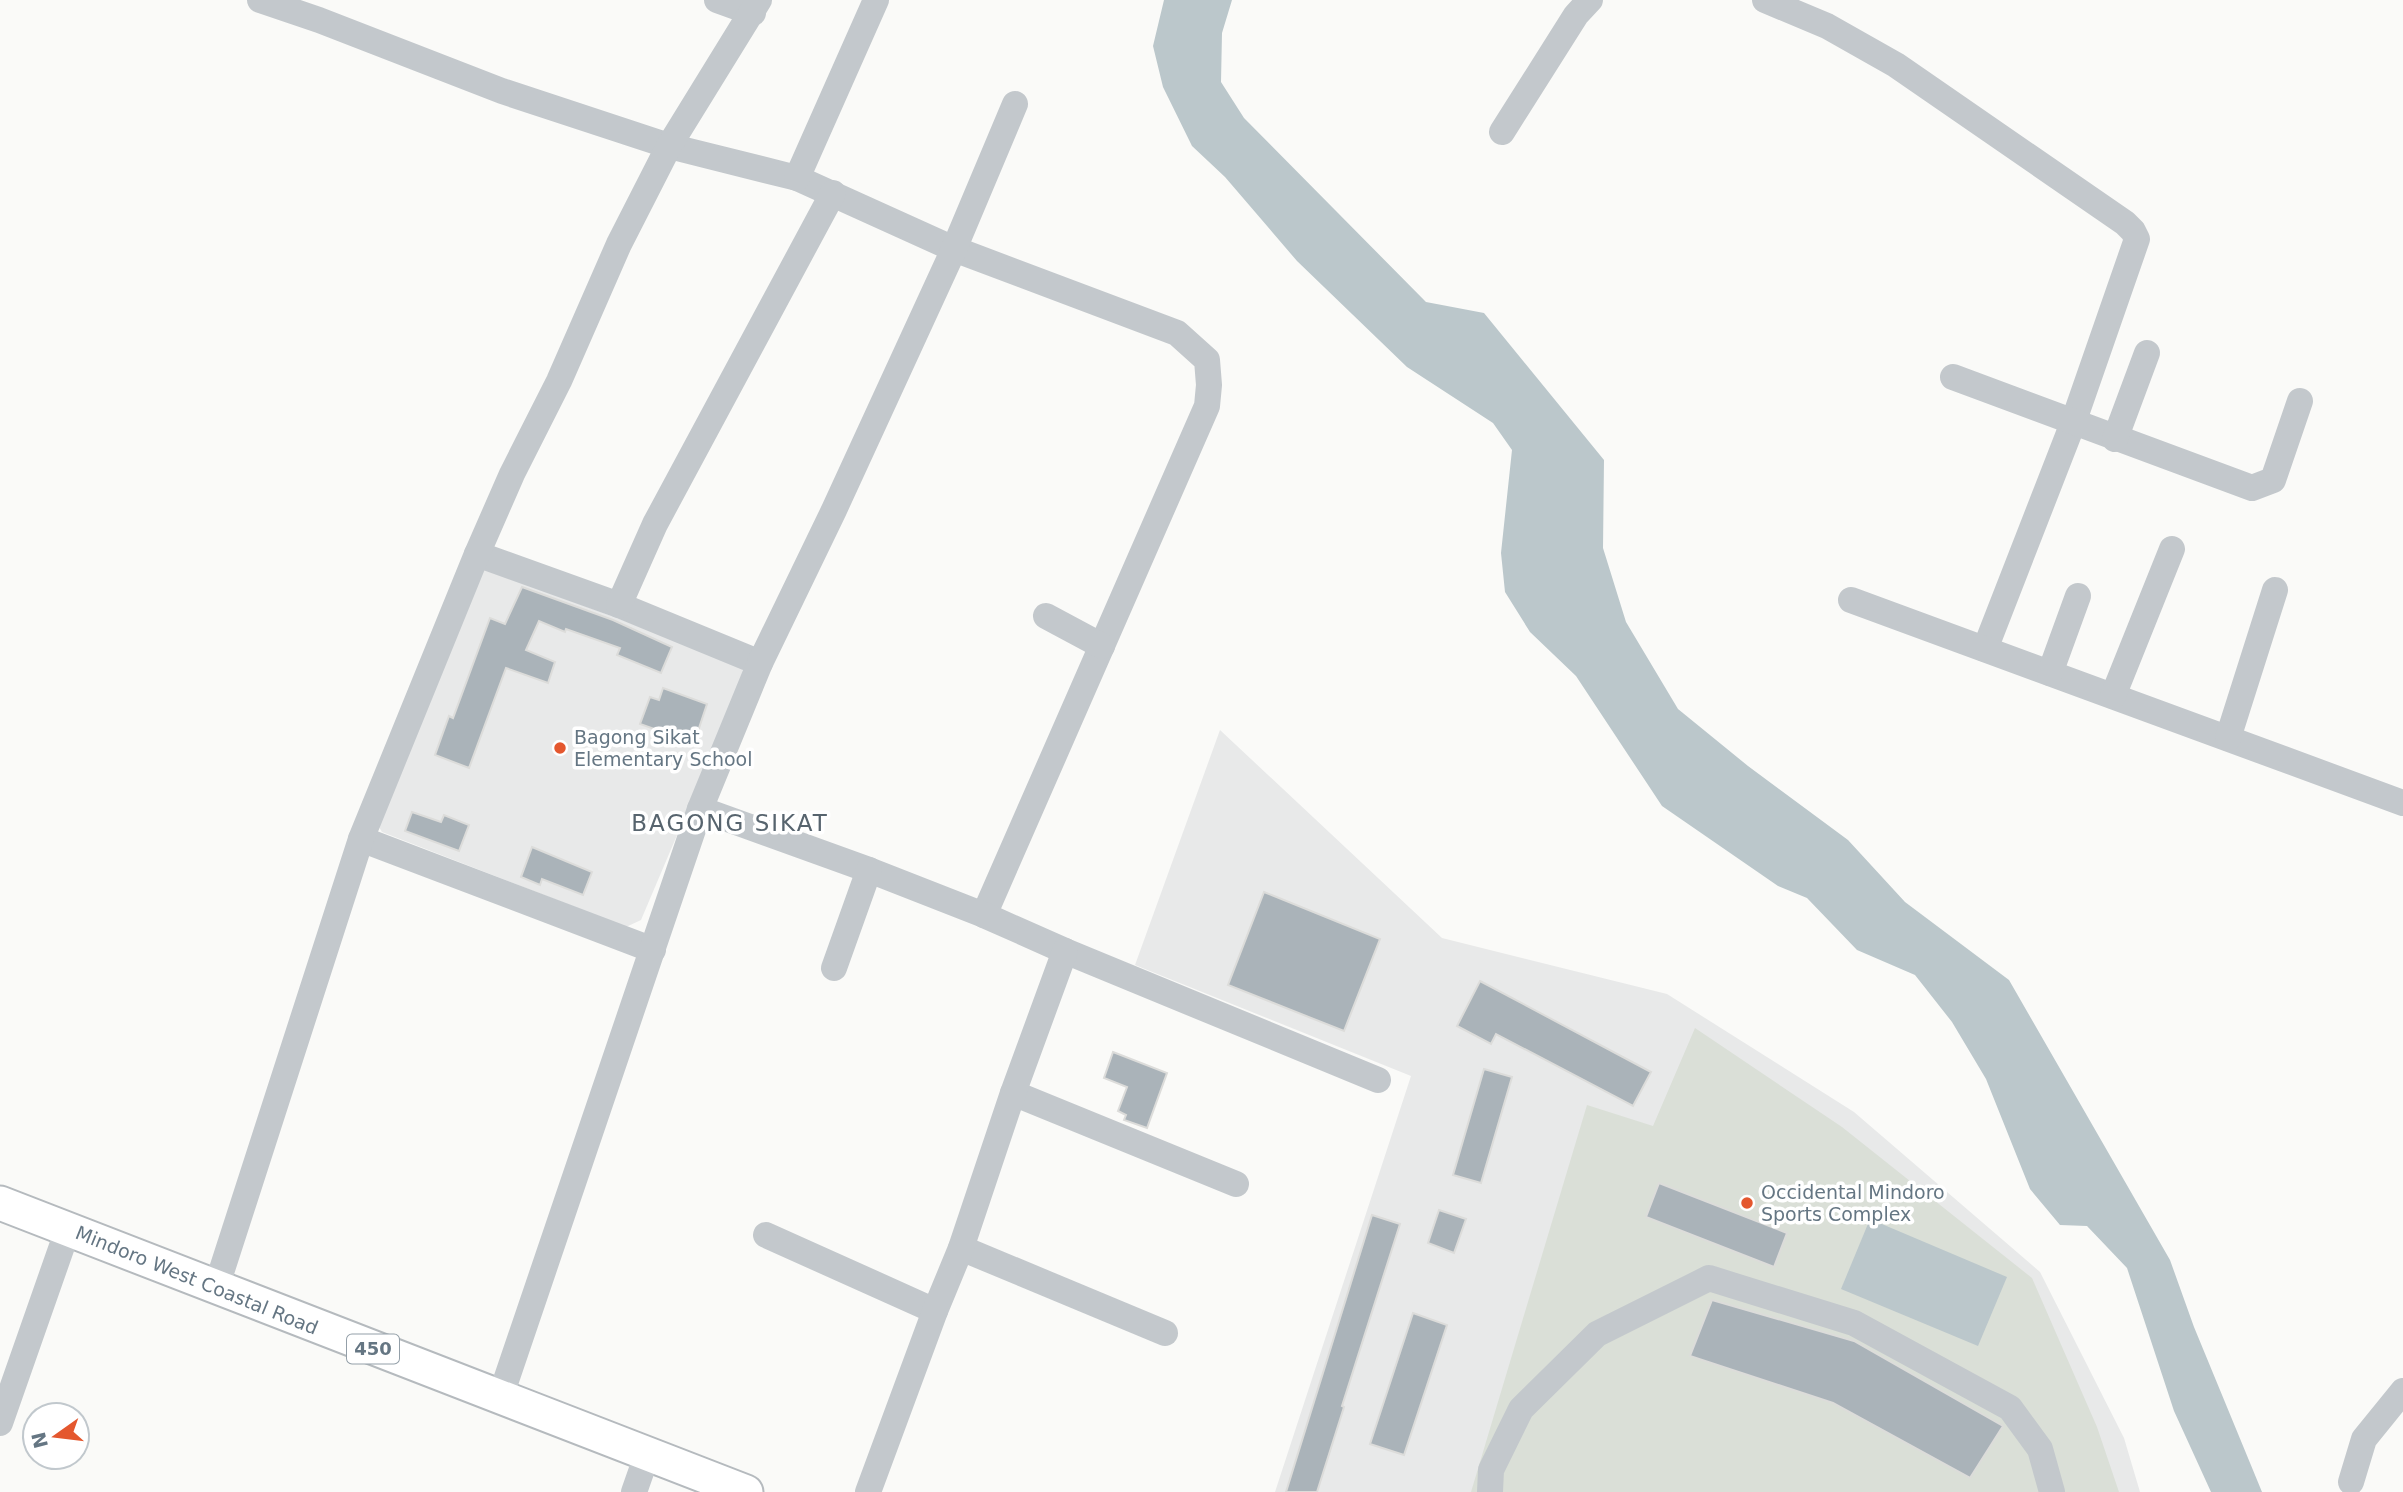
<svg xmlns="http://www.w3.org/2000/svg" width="2403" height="1492" font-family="'DejaVu Sans',sans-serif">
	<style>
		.built { fill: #e8e9e9 }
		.green { fill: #dadfd7 }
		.water { fill: #bbc7cb }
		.building { fill: #aab3b9; stroke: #dcdcda; stroke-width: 2 }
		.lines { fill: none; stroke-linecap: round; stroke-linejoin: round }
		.major-casing { stroke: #b5babe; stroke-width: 37 }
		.minor { stroke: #c3c8cc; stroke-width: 26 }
		.major { stroke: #fff; stroke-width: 33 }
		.poi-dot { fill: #e4572e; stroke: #fff; stroke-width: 2.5 }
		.labels { text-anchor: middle; stroke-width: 7; stroke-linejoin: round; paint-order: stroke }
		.shield { fill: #fff; stroke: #939fa8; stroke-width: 2 }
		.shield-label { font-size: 18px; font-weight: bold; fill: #657683 }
		.poi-label { font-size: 19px; fill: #657683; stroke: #fff; text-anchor: start }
		.street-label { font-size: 19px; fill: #657683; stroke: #fff }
		.quarter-label { font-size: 23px; letter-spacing: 2px; fill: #57646e; stroke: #fff }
	</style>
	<rect width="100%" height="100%" fill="#fafaf8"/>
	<!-- built -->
	<g class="built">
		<polygon points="480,567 740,664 745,675 641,920 626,927 382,832 376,822"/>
		<polygon points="1220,730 1442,938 1667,994 1854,1112 2040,1272 2124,1438 2140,1492 1275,1492 1411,1076 1135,965"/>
	</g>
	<!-- green -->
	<polygon class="green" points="1695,1028 1842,1127 2032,1278 2097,1427 2119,1492 1471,1492 1587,1105 1653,1126"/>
	<!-- water -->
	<g class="water">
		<polygon points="1164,0 1232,0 1222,33 1221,82 1244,118 1426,302 1484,313 1604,460 1603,548 1626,622 1678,709 1748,766 1848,840 1905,902 2009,980 2170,1260 2194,1327 2262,1492 2211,1492 2174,1411 2127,1268 2087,1226 2060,1225 2030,1189 1986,1079 1952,1022 1915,975 1857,950 1807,898 1778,886 1662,806 1576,676 1530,632 1505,592 1501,553 1512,450 1493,423 1407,367 1297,261 1225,177 1192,146 1163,87 1153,46"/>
		<polygon points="1870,1219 2007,1277 1978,1346 1841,1289"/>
	</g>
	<!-- building -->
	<g class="building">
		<polygon points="522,587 613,620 672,647 661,673 617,655 620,648 566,629 565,632 539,621 526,650 555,662 548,683 506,668 469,768 435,755 449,716 453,718 490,618 505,624"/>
		<polygon points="663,688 707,704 694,743 640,724 650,697 659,700"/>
		<polygon points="412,812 441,822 444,815 469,825 459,851 405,831"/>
		<polygon points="532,847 592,872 583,895 542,879 540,885 521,877"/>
		<polygon points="1264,892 1380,939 1344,1031 1228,985"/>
		<polygon points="1480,981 1651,1072 1633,1106 1496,1034 1491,1044 1457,1026"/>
		<polygon points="1113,1052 1167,1073 1147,1128 1124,1120 1126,1115 1118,1111 1127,1087 1104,1078"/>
		<polygon points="1484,1069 1512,1077 1481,1183 1453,1175"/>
		<polygon points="1659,1183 1787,1233 1774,1267 1646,1217"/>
		<polygon points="1439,1210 1466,1219 1454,1253 1428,1243"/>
		<polygon points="1372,1215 1400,1224 1342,1406 1344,1407 1317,1492 1286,1492"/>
		<polygon points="1712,1300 1854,1341 2003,1426 1970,1478 1833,1403 1690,1356"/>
		<polygon points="1413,1313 1447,1325 1404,1455 1370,1444"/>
	</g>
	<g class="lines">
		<defs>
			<polyline id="major" points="0,1203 746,1492"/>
		</defs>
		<!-- major casing -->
		<use href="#major" class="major-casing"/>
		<!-- minor -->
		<g class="minor">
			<polyline points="260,0 319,20 502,91 669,146 797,178 954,249 1177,333 1207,360 1209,385 1207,406 984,915"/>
			<polyline points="717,0 753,13"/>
			<polyline points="1765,0 1827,26 1896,65 2125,223 2133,231 2137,239 2073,423 1985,649"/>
			<polyline points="1502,132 1576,15 1590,0"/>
			<polyline points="797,178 876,0"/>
			<polyline points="1953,377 2252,488 2273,480 2300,401"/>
			<polyline points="2115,439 2147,353"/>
			<polyline points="477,554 619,605 760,663"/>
			<polyline points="1851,600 2403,803"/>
			<polyline points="619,605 655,524 833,193"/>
			<polyline points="1046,616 1102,646"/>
			<polyline points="2050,673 2078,596"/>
			<polyline points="2113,696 2172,549"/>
			<polyline points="2228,738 2275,590"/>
			<polyline points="700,809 869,870 984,915 1065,951 1378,1080"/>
			<polyline points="361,839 653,950"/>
			<polyline points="834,968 869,870"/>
			<polyline points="1013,1093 1236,1184"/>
			<polyline points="766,1235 935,1311"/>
			<polyline points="961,1248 1165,1333"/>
			<polyline points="216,1288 361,839 477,554 512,474 559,381 619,244 669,146 759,0"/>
			<polyline points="500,1398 700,809 760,663 834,510 954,249 1015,104"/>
			<polyline points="0,1423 68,1229"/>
			<polyline points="2351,1482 2364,1439 2403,1391"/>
			<polyline points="634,1492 647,1455"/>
			<polyline points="868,1492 935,1311 961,1248 1013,1093 1065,951"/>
			<polyline points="1490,1492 1491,1470 1521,1409 1597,1334 1709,1278 1854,1323 2010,1408 2040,1449 2052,1492"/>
		</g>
		<!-- major -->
		<use href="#major" class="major"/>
	</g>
	<!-- markers -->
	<g class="poi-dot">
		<circle cx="560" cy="748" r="7"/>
		<circle cx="1747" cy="1203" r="7"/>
	</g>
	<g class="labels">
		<!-- shield labels -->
		<rect class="shield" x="347" y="1334.5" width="52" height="29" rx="5"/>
		<g class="shield-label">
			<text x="373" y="1355">450</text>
		</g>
		<!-- poi labels -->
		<g class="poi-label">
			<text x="574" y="744">Bagong Sikat<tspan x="574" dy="22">Elementary School</tspan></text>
			<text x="1761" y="1199">Occidental Mindoro<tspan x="1761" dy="22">Sports Complex</tspan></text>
		</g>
		<!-- street labels -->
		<g class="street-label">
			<text transform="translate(197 1280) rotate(22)" y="7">Mindoro West Coastal Road</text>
		</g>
		<!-- quarter labels -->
		<g class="quarter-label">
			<text x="730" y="831">BAGONG SIKAT</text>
		</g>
	</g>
	<!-- north arrow -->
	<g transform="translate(56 1436) rotate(256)"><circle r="33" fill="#ffffff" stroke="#c1c8cd" stroke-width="2"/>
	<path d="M0-5L12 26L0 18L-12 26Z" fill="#e4572e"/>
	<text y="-10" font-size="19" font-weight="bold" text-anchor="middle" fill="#657683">N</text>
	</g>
</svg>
